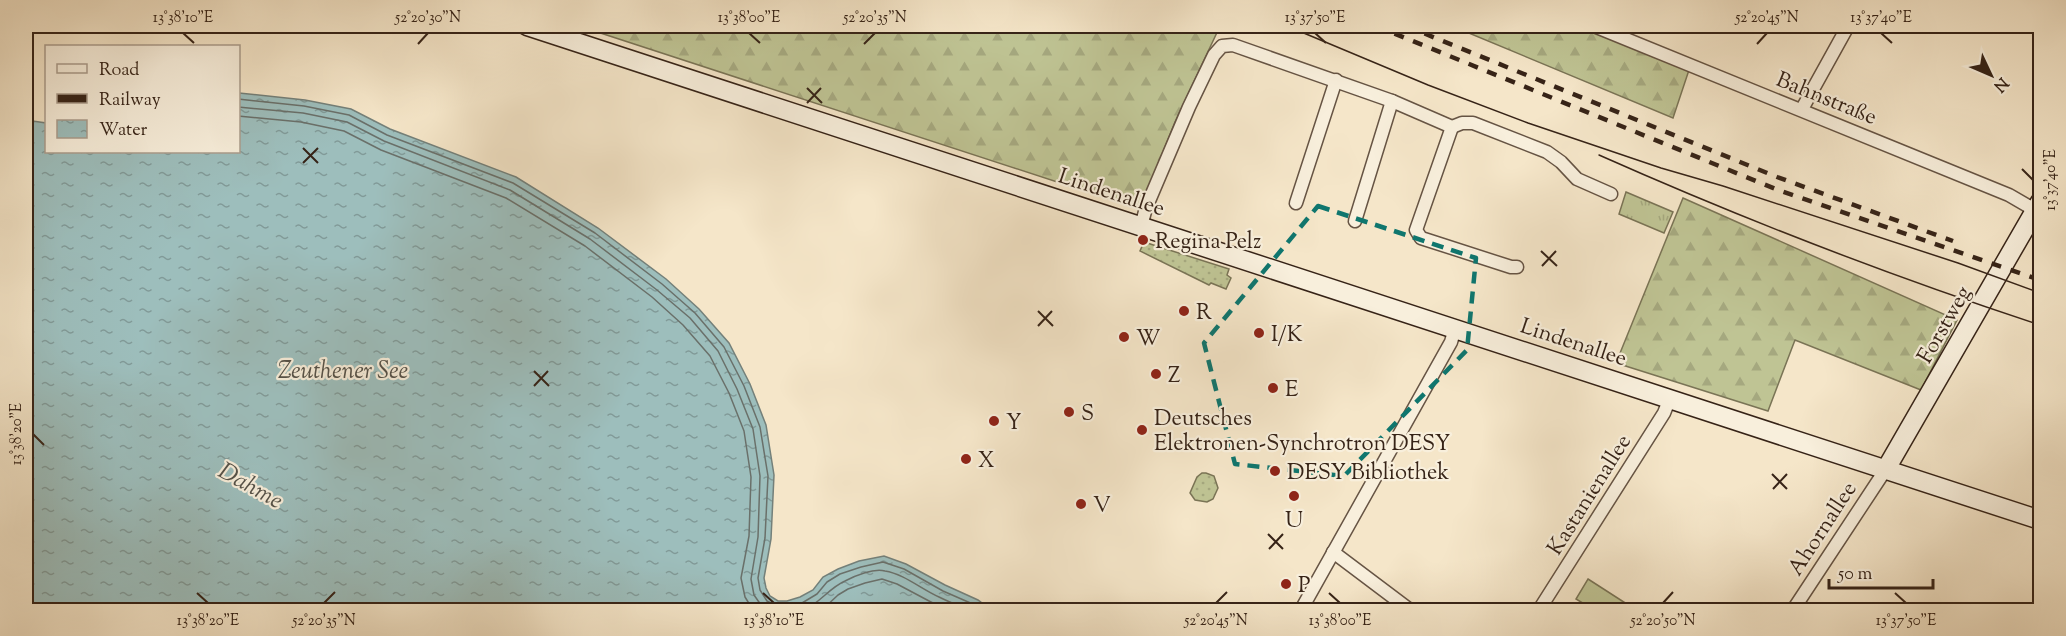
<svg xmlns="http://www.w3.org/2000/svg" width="2066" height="636" font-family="'Sorts Mill Goudy',serif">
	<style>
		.grass { fill: url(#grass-dots); stroke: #7a7456; stroke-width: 1.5 }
		.forest { fill: url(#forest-firs); stroke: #7a7456; stroke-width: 1.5 }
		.park { fill: url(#park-tufts); stroke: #7a7456; stroke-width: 1.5 }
		.pitch { fill: #bfc494; stroke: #7a7456; stroke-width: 1.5 }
		.water { fill: url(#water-ripples); stroke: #74807a; stroke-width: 1.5 }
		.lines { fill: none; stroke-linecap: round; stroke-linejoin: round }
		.shore { stroke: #6a706a; stroke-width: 1.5 }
		.street-casing { stroke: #665444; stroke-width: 15 }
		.secondary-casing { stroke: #362317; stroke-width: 21 }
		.street { stroke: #f8efdc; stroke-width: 12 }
		.secondary { stroke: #f8efdc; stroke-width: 18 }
		.tram { stroke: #362317; stroke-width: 1.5 }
		.rail { stroke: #362317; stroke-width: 4.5; stroke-dasharray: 10 10; stroke-linecap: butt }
		.marked { fill: none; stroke: #0f766e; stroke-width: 4.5; stroke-dasharray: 12 8; stroke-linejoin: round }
		.ticks { fill: none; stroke: #362317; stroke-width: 2 }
		.poi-dot { fill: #8f2418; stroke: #f8efdc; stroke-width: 2 }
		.labels { text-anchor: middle; stroke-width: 4.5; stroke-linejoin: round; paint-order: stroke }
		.street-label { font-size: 22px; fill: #362317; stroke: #f8efdc }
		.poi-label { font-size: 22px; fill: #362317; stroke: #f8efdc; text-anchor: start }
		.water-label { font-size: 24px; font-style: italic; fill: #555249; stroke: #f8efdc }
		.neatline { fill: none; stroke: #362317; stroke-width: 2 }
		.ticks-label { font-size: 15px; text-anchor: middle; fill: #362317 }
	</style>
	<defs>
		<pattern id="grass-dots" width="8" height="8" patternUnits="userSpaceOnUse" patternTransform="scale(1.5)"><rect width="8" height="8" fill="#bfc494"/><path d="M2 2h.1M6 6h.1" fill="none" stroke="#a5a87f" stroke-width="1.8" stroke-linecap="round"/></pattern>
		<pattern id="forest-firs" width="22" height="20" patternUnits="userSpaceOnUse" patternTransform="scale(1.5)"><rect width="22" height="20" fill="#bfc494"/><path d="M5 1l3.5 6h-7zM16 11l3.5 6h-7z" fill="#a5a87f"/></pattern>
		<pattern id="park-tufts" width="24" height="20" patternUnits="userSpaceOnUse" patternTransform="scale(1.5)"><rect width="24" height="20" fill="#bfc494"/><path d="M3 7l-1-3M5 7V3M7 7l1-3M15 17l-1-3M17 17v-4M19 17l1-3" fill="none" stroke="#a5a87f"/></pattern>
		<pattern id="water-ripples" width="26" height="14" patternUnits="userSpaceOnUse" patternTransform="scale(1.5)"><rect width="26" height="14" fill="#9dbebc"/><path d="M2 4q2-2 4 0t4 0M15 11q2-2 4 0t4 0" fill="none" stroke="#819a98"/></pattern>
	</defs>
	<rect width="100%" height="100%" fill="#f5e6c9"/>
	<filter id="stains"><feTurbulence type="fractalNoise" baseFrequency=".00333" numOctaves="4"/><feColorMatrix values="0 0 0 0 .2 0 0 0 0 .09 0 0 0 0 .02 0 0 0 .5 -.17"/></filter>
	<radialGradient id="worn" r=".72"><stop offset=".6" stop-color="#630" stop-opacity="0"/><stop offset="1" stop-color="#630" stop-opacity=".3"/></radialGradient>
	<!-- grass -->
	<g class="grass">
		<polygon points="1144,242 1229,269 1227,275 1231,278 1226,289 1211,283 1209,285 1140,251"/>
		<polygon points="1202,473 1206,473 1214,476 1218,488 1213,499 1207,502 1195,500 1190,493 1197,477"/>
	</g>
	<!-- forest -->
	<g class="forest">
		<polygon points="579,26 1220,26 1175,122 1140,209"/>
		<polygon points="1452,26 1578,26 1689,70 1673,118"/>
		<polygon points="1683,198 1957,320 1921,390 1795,340 1768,411 1616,363"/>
	</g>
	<!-- park -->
	<polygon class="park" points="1626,192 1673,212 1664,233 1619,214"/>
	<!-- pitch -->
	<polygon class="pitch" points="1588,579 1630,606 1627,610 1594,610 1576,599"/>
	<!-- water -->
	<polygon class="water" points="239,93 305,100 351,109 390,129 516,177 598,228 666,279 699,309 729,343 750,384 766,425 774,475 771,539 764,578 766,588 770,596 778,601 787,601 800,597 813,590 823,577 838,569 859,561 884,556 906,564 945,585 978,600 991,610 26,610 26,120 46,123 46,152 238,152"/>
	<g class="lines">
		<!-- shore -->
		<g class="shore">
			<polyline points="238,99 304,106 349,115 387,135 513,183 595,233 662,284 695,313 724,347 744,386 760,427 768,476 765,538 758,578 760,590 767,601 779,607 787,607 802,603 817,594 827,582 840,574 861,567 883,562 904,569 943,591 975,605 981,610"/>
			<polyline points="238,107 303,113 347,122 384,141 510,190 590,239 657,290 690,318 718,351 737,389 753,429 760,476 758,537 751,579 754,595 761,605 769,610"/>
			<polyline points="238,116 301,122 344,131 381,150 506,198 585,246 652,297 683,325 710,356 729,393 744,431 751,477 749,536 741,578 745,597 753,610"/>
			<path d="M804 610C820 603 829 588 845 581 855 576 873 568 885 571 904 574 921 589 939 597 949 602 959 606 969 610"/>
			<polyline points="822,610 838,595 848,589 865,583 882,579 897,584 946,610"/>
		</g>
		<defs>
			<g id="street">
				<polyline points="1594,26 2009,195 2040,213"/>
				<polyline points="1802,109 1848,26"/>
				<polyline points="1452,127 1416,230 1421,238 1511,267 1517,267"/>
				<polyline points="1296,203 1336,80"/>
				<polyline points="1355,221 1392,101"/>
				<polyline points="1141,226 1146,208 1189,107 1214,55 1222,46 1233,45 1392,101 1452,127 1462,123 1473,123 1547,152 1561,162 1577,179 1611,194"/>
				<polyline points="1333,552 1410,610"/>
				<polyline points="1301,610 1451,342 1455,328"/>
				<polyline points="1539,610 1664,413 1670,398"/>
				<polyline points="1793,610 1886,469"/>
			</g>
			<g id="secondary">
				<polyline points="527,26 2040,520"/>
				<polyline points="1886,469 2040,202"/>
			</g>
		</defs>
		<!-- street casing -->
		<use href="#street" class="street-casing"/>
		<!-- secondary casing -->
		<use href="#secondary" class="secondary-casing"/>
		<!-- street -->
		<use href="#street" class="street"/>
		<!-- secondary -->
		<use href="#secondary" class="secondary"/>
		<!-- tram -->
		<g class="tram">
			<polyline points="1287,26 1428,85 1528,123 1661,168 1723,186 1958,263 2040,293"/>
			<path d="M1599 155C1743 219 1891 276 2040 325"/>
		</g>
		<!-- rail -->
		<g class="rail">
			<polyline points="1376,26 1778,190 2040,280"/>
			<polyline points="1406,26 1777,177 1953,241"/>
		</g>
	</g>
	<!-- marked area -->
	<path class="marked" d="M1318 206 1476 258 1467 350 1344 476 1235 464 1204 343Z"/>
	<!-- ticks -->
	<path class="ticks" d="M183 33 194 43M749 33 760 43M1315 33 1326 43M1881 33 1892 43M418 44 428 33M864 44 875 33M1757 44 1767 33M807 88 822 103M807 103 821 88M303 148 318 163M303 163 318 148M2022 169 2033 180M1541 251 1557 266M1542 266 1556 251M1038 311 1053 326M1038 326 1052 311M534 371 549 386M534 386 548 371M33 434 44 445M1772 474 1787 489M1773 489 1787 474M1268 534 1283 549M1269 549 1283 534M197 593 208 603M763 593 774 603M1329 593 1340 603M1895 593 1906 603M324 603 335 592M1216 603 1227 592M1663 603 1673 592"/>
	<!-- markers -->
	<g class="poi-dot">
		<circle cx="1143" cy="240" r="6"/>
		<circle cx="1184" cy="311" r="6"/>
		<circle cx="1259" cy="333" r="6"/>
		<circle cx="1124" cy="337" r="6"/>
		<circle cx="1156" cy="374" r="6"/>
		<circle cx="1273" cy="388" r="6"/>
		<circle cx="1069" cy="412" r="6"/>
		<circle cx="994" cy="421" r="6"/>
		<circle cx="1142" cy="430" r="6"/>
		<circle cx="966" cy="459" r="6"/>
		<circle cx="1275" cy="471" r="6"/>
		<circle cx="1294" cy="496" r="6"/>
		<circle cx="1081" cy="504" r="6"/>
		<circle cx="1286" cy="584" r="6"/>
	</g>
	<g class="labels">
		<!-- street labels -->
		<g class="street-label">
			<text transform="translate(1827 97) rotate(22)" y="8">Bahnstraße</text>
			<text transform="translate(1112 191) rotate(18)" y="8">Lindenallee</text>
			<text transform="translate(1943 324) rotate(-60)" y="8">Forstweg</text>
			<text transform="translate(1574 341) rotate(18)" y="8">Lindenallee</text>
			<text transform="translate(1588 494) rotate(-58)" y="8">Kastanienallee</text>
			<text transform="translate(1821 528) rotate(-57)" y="8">Ahornallee</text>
		</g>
		<!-- poi labels -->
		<g class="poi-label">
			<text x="1155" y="248">Regina Pelz</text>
			<text x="1196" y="319">R</text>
			<text x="1271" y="341">I/K</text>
			<text x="1136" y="345">W</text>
			<text x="1168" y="382">Z</text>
			<text x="1285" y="396">E</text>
			<text x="1081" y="420">S</text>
			<text x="1154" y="425">Deutsches<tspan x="1154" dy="25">Elektronen-Synchrotron DESY</tspan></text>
			<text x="1006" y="429">Y</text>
			<text x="978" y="467">X</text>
			<text x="1287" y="479">DESY Bibliothek</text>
			<text x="1093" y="512">V</text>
			<text x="1294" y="527" text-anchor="middle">U</text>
			<text x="1298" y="592">P</text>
		</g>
		<!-- water labels -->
		<g class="water-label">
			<text x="343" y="378">Zeuthener See</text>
			<text transform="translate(251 485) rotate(29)" y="8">Dahme</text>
		</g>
	</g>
	<!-- margin -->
	<rect width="2066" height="636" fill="none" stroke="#f5e6c9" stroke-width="66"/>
	<!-- legend -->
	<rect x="45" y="45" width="195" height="108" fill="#f8efdc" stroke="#aa9d8d" stroke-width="1.5"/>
	<rect x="57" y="64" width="30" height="9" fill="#f8efdc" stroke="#aa9d8d" stroke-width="1.5"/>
	<text x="99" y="75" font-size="18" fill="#362317">Road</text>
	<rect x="57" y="94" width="30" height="9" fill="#362317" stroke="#aa9d8d" stroke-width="1.5"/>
	<text x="99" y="105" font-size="18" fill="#362317">Railway</text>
	<rect x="57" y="120" width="30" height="18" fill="url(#water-ripples)" stroke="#aa9d8d" stroke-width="1.5"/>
	<text x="99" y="135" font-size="18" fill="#362317">Water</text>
	<!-- north arrow -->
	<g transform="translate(1991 75) rotate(134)" stroke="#f8efdc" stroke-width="4.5" paint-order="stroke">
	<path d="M0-4.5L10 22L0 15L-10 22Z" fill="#362317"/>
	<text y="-9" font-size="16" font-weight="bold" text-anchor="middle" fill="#362317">N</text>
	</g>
	<!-- scale -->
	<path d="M1829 579v9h104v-9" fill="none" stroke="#362317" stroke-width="3"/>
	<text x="1838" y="579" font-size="18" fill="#362317" stroke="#f8efdc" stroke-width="4.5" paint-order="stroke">50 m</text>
	<rect x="33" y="33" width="2000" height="570" class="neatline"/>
	<g class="ticks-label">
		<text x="183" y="22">13°38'10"E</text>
		<text x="428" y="22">52°20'30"N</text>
		<text x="749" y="22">13°38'00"E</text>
		<text x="875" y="22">52°20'35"N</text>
		<text x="1315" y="22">13°37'50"E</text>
		<text x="1767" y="22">52°20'45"N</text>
		<text x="1881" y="22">13°37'40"E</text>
		<text transform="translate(2050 180) rotate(-90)" y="5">13°37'40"E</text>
		<text transform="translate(16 434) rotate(-90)" y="5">13°38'20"E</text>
		<text x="208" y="625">13°38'20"E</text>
		<text x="324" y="625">52°20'35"N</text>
		<text x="774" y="625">13°38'10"E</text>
		<text x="1216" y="625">52°20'45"N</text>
		<text x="1340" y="625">13°38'00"E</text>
		<text x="1663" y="625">52°20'50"N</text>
		<text x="1906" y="625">13°37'50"E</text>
	</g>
	<rect width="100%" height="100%" filter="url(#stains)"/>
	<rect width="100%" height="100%" fill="url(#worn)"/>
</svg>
